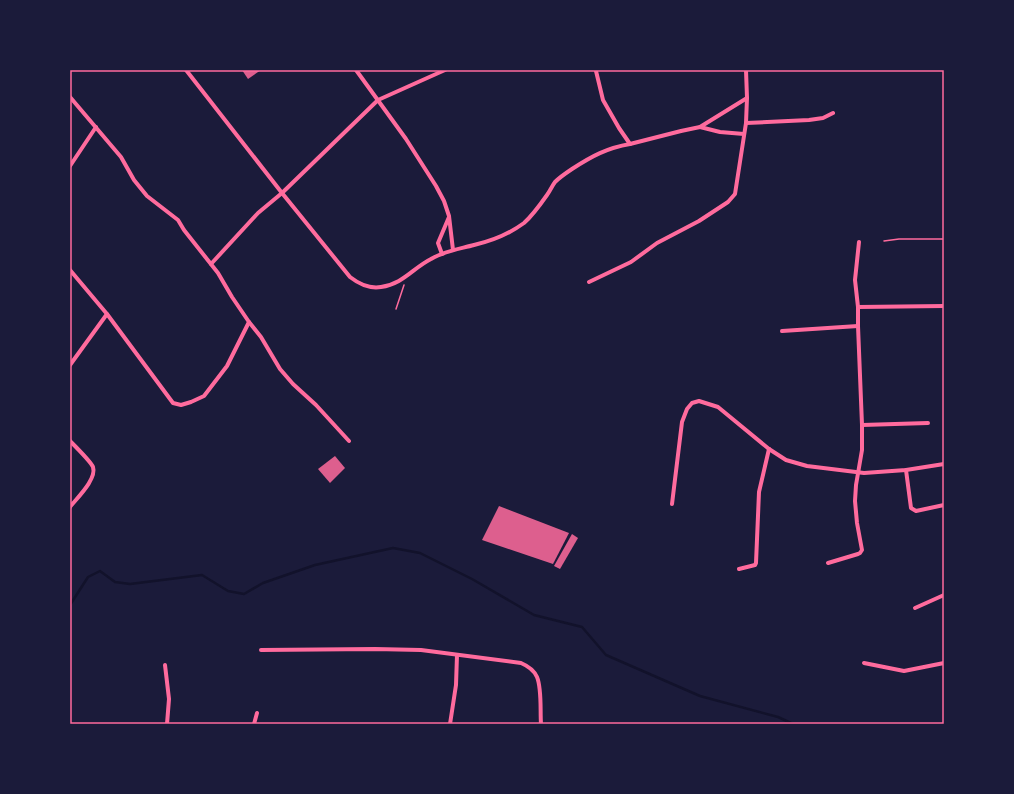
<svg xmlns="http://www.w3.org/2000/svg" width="1014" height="794" font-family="Jost,sans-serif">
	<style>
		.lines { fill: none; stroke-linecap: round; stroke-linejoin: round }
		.stream { stroke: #12122b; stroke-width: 2.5 }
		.building { fill: #dd5f8e }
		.path { stroke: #ff6b9d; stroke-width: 1.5 }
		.minor { stroke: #ff6b9d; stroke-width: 4 }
		.neatline { fill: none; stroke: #ff6b9d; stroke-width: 1.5 }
	</style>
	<rect width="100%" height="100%" fill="#1b1b3a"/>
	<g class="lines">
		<!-- stream -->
		<polyline class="stream" points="70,605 88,577 100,571 115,582 130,584 202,575 228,591 244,594 263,583 315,565 393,548 420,553 472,579 534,615 582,627 606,655 700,696 778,717 793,724"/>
	</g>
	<!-- building -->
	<g class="building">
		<polygon points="242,70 261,70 248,79"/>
		<polygon points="335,456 345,468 330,483 318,469"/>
		<polygon points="499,506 569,533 553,564 482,540"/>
		<polygon points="572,534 578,538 560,569 554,566"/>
	</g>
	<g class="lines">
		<!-- path -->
		<g class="path">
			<polyline points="884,241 899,239 944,239"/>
			<polyline points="396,309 404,285"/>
		</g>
		<!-- minor -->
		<g class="minor">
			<path d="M186 70 282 193 350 277C359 284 369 289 381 287 403 284 413 268 431 259 444 251 459 249 474 245 492 241 509 234 524 223 533 215 540 205 547 195 550 191 552 186 555 182 560 177 566 173 572 169 592 156 607 148 630 144"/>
			<polyline points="356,70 406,139 436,186 444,201 449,216 453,250"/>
			<polyline points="596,71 603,100 619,128 630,144 681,131 700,127 747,98 746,70"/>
			<polyline points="70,97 121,157 134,180 147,196 178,220 184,230 218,273 232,297 249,322 261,337 280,369 293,384 316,405 349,441"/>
			<polyline points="746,123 809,120 823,118 833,113"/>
			<polyline points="700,127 720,132 744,134"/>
			<polyline points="70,166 96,127"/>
			<polyline points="442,254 438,243 449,217"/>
			<polyline points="211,264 258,213 282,193 378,100 445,70"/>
			<polyline points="70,270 107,314 173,403 181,405 191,402 204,396 227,366 249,322"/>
			<polyline points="589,282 631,262 657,243 699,221 728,202 735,194 746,123 747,98"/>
			<polyline points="858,307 944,306"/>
			<polyline points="782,331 858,326"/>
			<polyline points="70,365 107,314"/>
			<polyline points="862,425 928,423"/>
			<path d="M70 441C75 446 91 462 93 467 97 479 77 498 70 507"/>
			<polyline points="906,470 911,508 916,511 944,505"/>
			<polyline points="672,504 682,422 687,409 692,403 699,401 718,407 769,449 786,460 807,466 864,473 906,470 944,464"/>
			<polyline points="828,563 858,554 860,553 862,550 857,523 855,501 856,485 862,450 862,425 858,326 858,307 855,280 859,242"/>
			<polyline points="739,569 755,565 756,563 759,492 769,449"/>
			<polyline points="915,608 944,595"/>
			<path d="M261 650 375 649 421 650 521 663C528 666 534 670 537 677 542 689 540 711 541 724"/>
			<polyline points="864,663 904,671 944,663"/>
			<polyline points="165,665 169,699 167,724"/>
			<polyline points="254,724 257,713"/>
			<polyline points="450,724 456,685 457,655"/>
		</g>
	</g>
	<!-- border -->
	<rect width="1014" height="794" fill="none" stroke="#1b1b3a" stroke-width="142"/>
	<rect x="71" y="71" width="872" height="652" class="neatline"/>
</svg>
